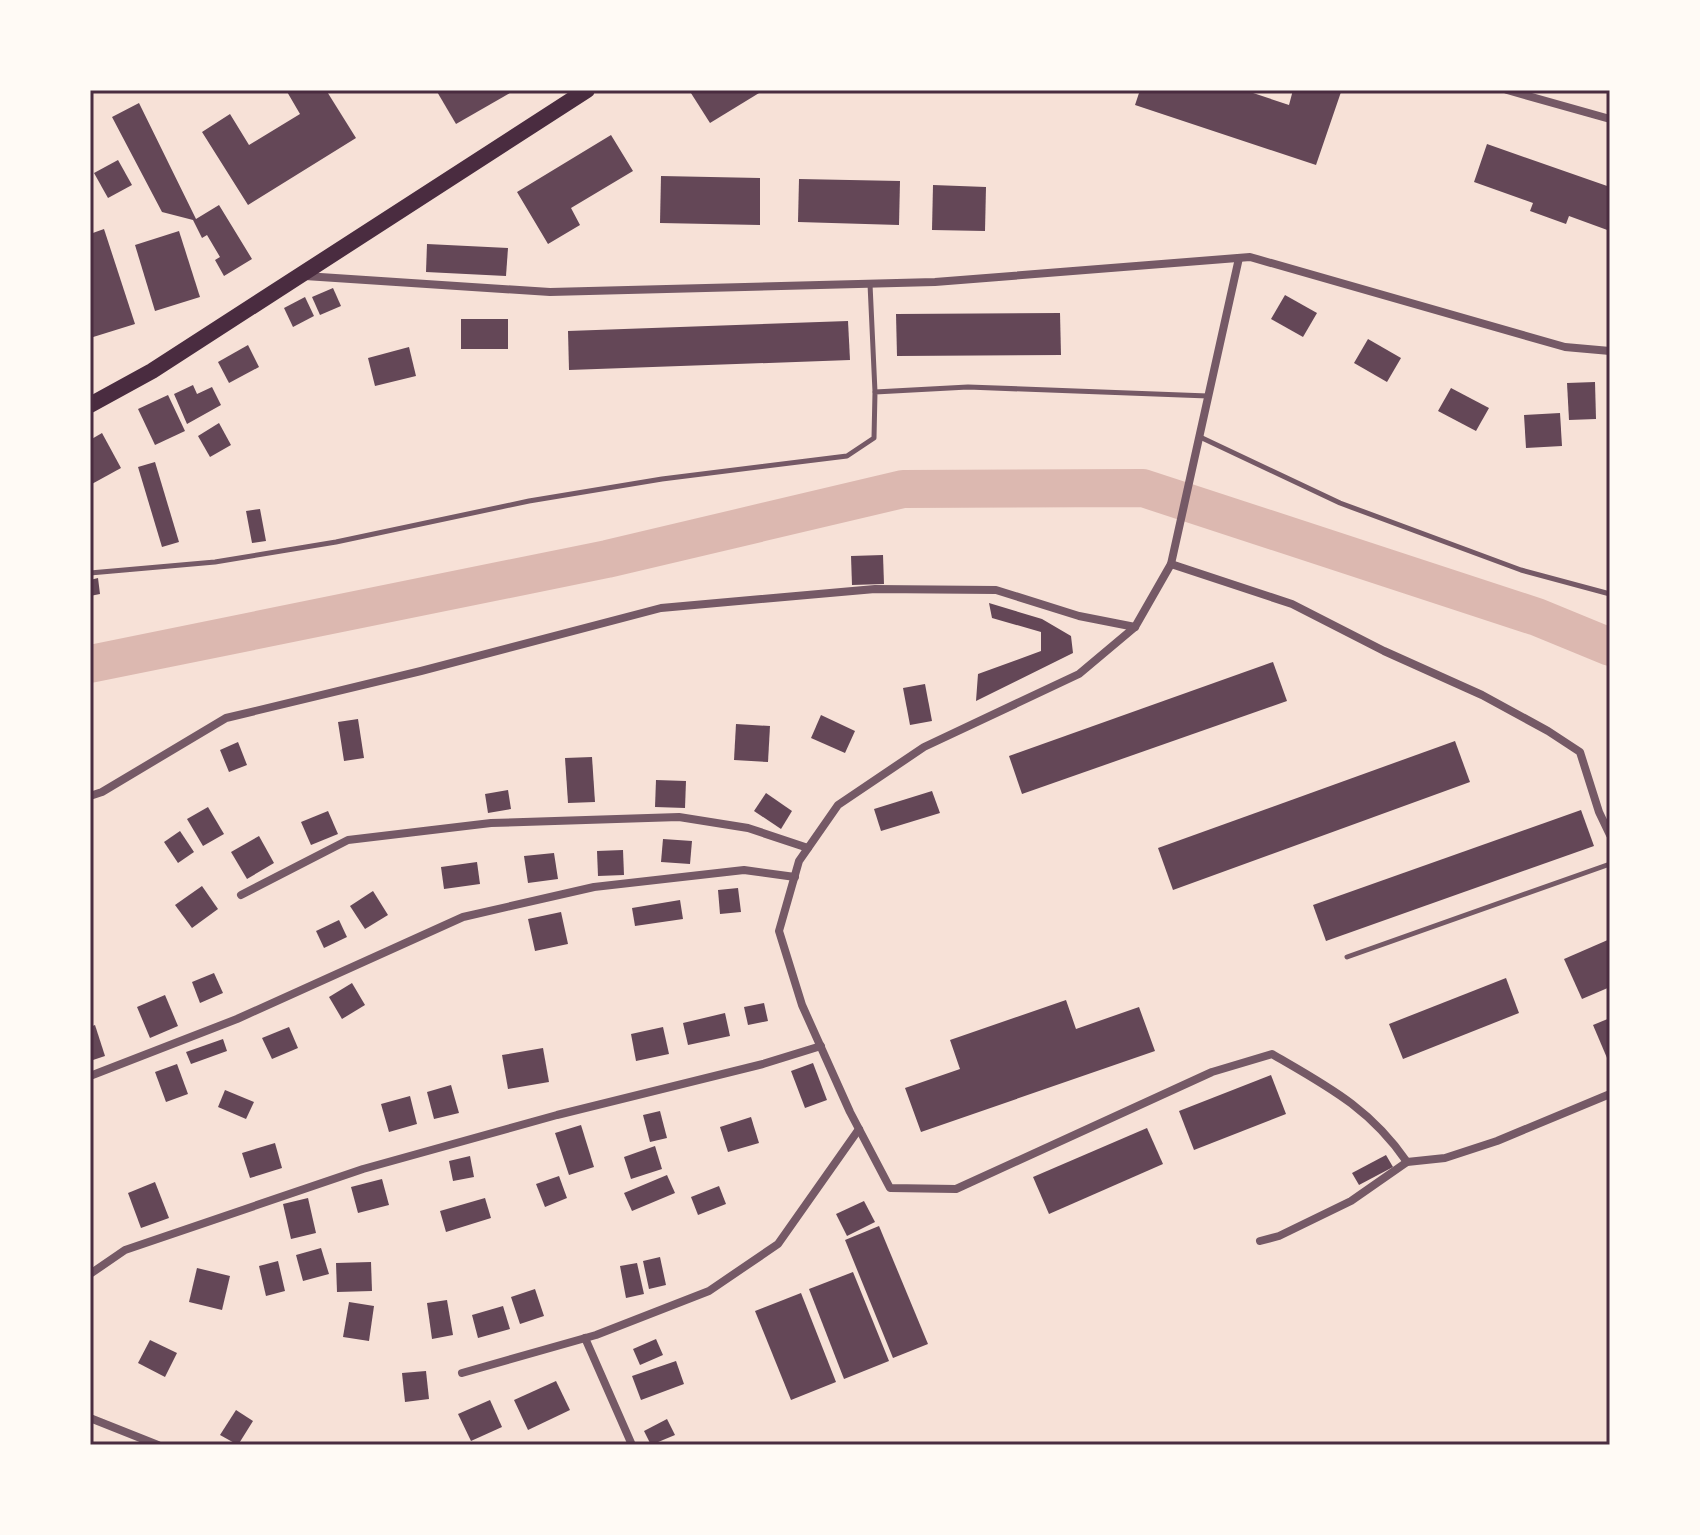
<svg xmlns="http://www.w3.org/2000/svg" width="1700" height="1535" font-family="Helvetica,sans-serif">
	<style>
		.lines { fill: none; stroke-linecap: round; stroke-linejoin: round }
		.river { stroke: #dcb8b0; stroke-width: 38 }
		.building { fill: #644757 }
		.service { stroke: #755966; stroke-width: 5 }
		.minor { stroke: #755966; stroke-width: 8 }
		.primary { stroke: #4a2c40; stroke-width: 16 }
		.neatline { fill: none; stroke: #4a2c40; stroke-width: 3 }
	</style>
	<rect width="100%" height="100%" fill="#f7e1d7"/>
	<g class="lines">
		<!-- river -->
		<polyline class="river" points="90,664 607,559 903,489 1143,488 1537,617 1610,647"/>
	</g>
	<!-- building -->
	<g class="building">
		<polygon points="286,90 326,90 356,138 248,205 202,132 230,114 249,145 300,114"/>
		<polygon points="436,90 515,90 456,124"/>
		<polygon points="689,90 764,90 710,123"/>
		<polygon points="1140,90 1244,90 1289,105 1293,90 1341,92 1316,165 1135,105"/>
		<polygon points="139,103 196,219 219,205 252,259 224,276 215,260 220,257 207,235 202,238 193,220 162,212 112,117"/>
		<polygon points="611,135 633,171 571,208 580,225 548,244 517,192"/>
		<polygon points="1487,144 1610,187 1610,231 1569,216 1566,224 1530,211 1533,203 1474,182"/>
		<polygon points="118,160 132,185 108,198 94,173"/>
		<polygon points="661,176 760,178 760,225 660,223"/>
		<polygon points="799,179 900,181 899,225 798,222"/>
		<polygon points="933,185 986,187 985,231 932,230"/>
		<polygon points="104,229 135,324 90,338 90,234"/>
		<polygon points="179,231 200,297 155,311 135,245"/>
		<polygon points="427,244 508,248 506,276 426,272"/>
		<polygon points="333,288 341,306 320,315 312,297"/>
		<polygon points="1285,295 1317,313 1303,337 1271,319"/>
		<polygon points="305,297 314,316 293,327 284,308"/>
		<polygon points="1060,313 1061,355 897,356 896,314"/>
		<rect x="461" y="319" width="47" height="30"/>
		<polygon points="848,321 850,360 569,370 568,331"/>
		<polygon points="1368,339 1401,358 1387,382 1354,363"/>
		<polygon points="248,345 259,367 229,383 218,362"/>
		<polygon points="409,347 416,376 375,386 368,358"/>
		<polygon points="1595,382 1596,419 1569,420 1567,383"/>
		<polygon points="193,385 197,394 212,387 221,405 187,424 174,394"/>
		<polygon points="1451,388 1489,408 1476,431 1438,411"/>
		<polygon points="168,395 185,431 155,445 138,409"/>
		<polygon points="1560,413 1562,446 1526,448 1524,415"/>
		<polygon points="219,423 231,445 210,457 198,436"/>
		<polygon points="102,433 121,468 90,485 90,440"/>
		<polygon points="155,462 179,542 162,547 138,467"/>
		<polygon points="260,509 266,541 252,543 246,511"/>
		<polygon points="883,555 884,584 852,585 851,556"/>
		<polygon points="98,578 100,594 90,596 90,580"/>
		<polygon points="989,603 1042,619 1071,636 1073,653 976,701 978,674 1041,651 1041,632 992,618"/>
		<polygon points="1273,662 1287,701 1022,794 1009,756"/>
		<polygon points="925,684 932,721 910,725 903,688"/>
		<polygon points="821,715 855,731 845,753 811,738"/>
		<polygon points="358,719 364,758 344,761 338,722"/>
		<polygon points="736,724 770,726 768,762 734,760"/>
		<polygon points="1455,741 1470,782 1173,890 1158,848"/>
		<polygon points="238,742 247,765 229,772 220,750"/>
		<polygon points="592,757 595,802 568,803 565,758"/>
		<polygon points="656,780 686,781 685,808 655,807"/>
		<polygon points="508,790 511,809 488,813 485,794"/>
		<polygon points="932,791 940,813 881,831 874,809"/>
		<polygon points="766,793 792,811 781,829 754,811"/>
		<polygon points="208,807 224,834 203,846 187,819"/>
		<polygon points="1581,810 1594,846 1326,941 1313,905"/>
		<polygon points="328,811 338,834 311,845 301,822"/>
		<polygon points="180,831 194,852 178,863 164,842"/>
		<polygon points="259,836 274,863 247,879 231,852"/>
		<polygon points="663,839 692,841 690,864 661,862"/>
		<polygon points="623,850 624,875 598,876 597,851"/>
		<polygon points="554,853 558,879 528,883 524,856"/>
		<polygon points="477,862 480,884 444,889 441,867"/>
		<polygon points="202,886 218,909 192,928 175,905"/>
		<polygon points="738,888 741,912 720,914 718,890"/>
		<polygon points="373,891 388,915 365,929 350,906"/>
		<polygon points="680,900 683,919 635,926 632,908"/>
		<polygon points="561,912 568,944 535,951 528,919"/>
		<polygon points="339,920 347,937 324,948 316,931"/>
		<polygon points="1610,939 1610,987 1582,999 1564,959"/>
		<polygon points="214,973 223,993 200,1003 192,982"/>
		<polygon points="1506,978 1519,1013 1403,1059 1389,1024"/>
		<polygon points="352,983 365,1005 342,1019 329,997"/>
		<polygon points="165,995 178,1026 150,1038 137,1007"/>
		<polygon points="1066,1000 1076,1029 1139,1007 1155,1051 921,1132 905,1088 960,1069 950,1040"/>
		<polygon points="764,1003 768,1021 748,1025 744,1007"/>
		<polygon points="725,1013 730,1036 688,1045 683,1023"/>
		<polygon points="1610,1018 1610,1065 1593,1025"/>
		<polygon points="95,1025 105,1056 90,1061 90,1027"/>
		<polygon points="289,1027 298,1048 272,1059 262,1038"/>
		<polygon points="663,1027 669,1054 636,1061 631,1034"/>
		<polygon points="223,1039 227,1051 191,1064 186,1052"/>
		<polygon points="543,1048 549,1082 508,1089 502,1055"/>
		<polygon points="813,1063 827,1100 805,1108 791,1071"/>
		<polygon points="177,1064 188,1094 166,1102 155,1072"/>
		<polygon points="1271,1075 1286,1114 1194,1150 1179,1111"/>
		<polygon points="451,1085 459,1113 434,1119 427,1092"/>
		<polygon points="225,1090 254,1102 246,1119 218,1107"/>
		<polygon points="410,1096 417,1124 389,1132 381,1104"/>
		<polygon points="660,1111 667,1138 650,1142 643,1115"/>
		<polygon points="751,1117 759,1143 728,1152 720,1127"/>
		<polygon points="581,1125 594,1167 569,1175 555,1133"/>
		<polygon points="1147,1128 1163,1164 1049,1214 1033,1177"/>
		<polygon points="275,1143 282,1168 250,1178 242,1153"/>
		<polygon points="655,1146 662,1169 631,1179 624,1157"/>
		<polygon points="1386,1155 1393,1167 1359,1185 1352,1173"/>
		<polygon points="470,1156 474,1177 453,1181 449,1161"/>
		<polygon points="667,1175 675,1193 632,1211 624,1193"/>
		<polygon points="559,1176 567,1198 545,1207 536,1184"/>
		<polygon points="382,1179 389,1205 358,1213 351,1187"/>
		<polygon points="155,1182 169,1218 141,1228 128,1193"/>
		<polygon points="719,1186 726,1204 698,1215 691,1197"/>
		<polygon points="308,1198 316,1233 291,1239 283,1204"/>
		<polygon points="485,1198 491,1218 446,1232 440,1211"/>
		<polygon points="864,1201 875,1222 847,1236 836,1214"/>
		<polygon points="879,1226 928,1344 893,1358 845,1240"/>
		<polygon points="321,1248 329,1274 303,1281 296,1255"/>
		<polygon points="660,1257 666,1285 649,1289 643,1261"/>
		<polygon points="278,1261 285,1291 266,1296 259,1266"/>
		<polygon points="371,1262 372,1291 337,1292 336,1263"/>
		<polygon points="637,1263 644,1294 626,1298 620,1266"/>
		<polygon points="197,1268 230,1276 222,1310 189,1302"/>
		<polygon points="853,1272 889,1361 844,1379 809,1289"/>
		<polygon points="535,1289 544,1316 520,1324 511,1297"/>
		<polygon points="801,1293 836,1382 791,1400 755,1311"/>
		<polygon points="447,1300 453,1335 432,1339 427,1303"/>
		<polygon points="349,1302 374,1306 369,1341 343,1337"/>
		<polygon points="503,1306 510,1329 478,1338 472,1315"/>
		<polygon points="656,1339 663,1355 640,1365 633,1349"/>
		<polygon points="150,1340 177,1353 165,1377 138,1363"/>
		<polygon points="676,1361 684,1384 641,1400 632,1376"/>
		<polygon points="426,1371 429,1399 405,1402 402,1373"/>
		<polygon points="556,1381 570,1410 528,1430 514,1400"/>
		<polygon points="490,1400 502,1427 471,1441 458,1414"/>
		<polygon points="236,1410 253,1421 238,1445 220,1435"/>
		<polygon points="667,1419 675,1435 651,1445 644,1431"/>
	</g>
	<g class="lines">
		<!-- service -->
		<g class="service">
			<polyline points="870,284 875,392"/>
			<polyline points="1200,437 1340,503 1521,570 1610,594"/>
			<polyline points="90,573 215,562 336,542 529,501 662,479 847,456 874,438 875,392 968,387 1208,396"/>
			<polyline points="1347,957 1610,864"/>
		</g>
		<!-- minor -->
		<g class="minor">
			<polyline points="1507,90 1610,119"/>
			<path d="M1239 258 1171 564 1135 627 1079 674 924 747 838 805 799 861 779 931 802 1005 850 1112 890 1188 956 1189 1212 1072 1272 1054C1327 1086 1370 1108 1407 1162"/>
			<polyline points="305,276 550,292 935,282 1250,257 1565,347 1610,351"/>
			<polyline points="1171,564 1292,604 1384,651 1482,695 1548,731 1580,752 1599,812 1610,835"/>
			<polyline points="90,796 102,792 226,718 421,671 661,608 875,589 996,590 1079,616 1135,627"/>
			<polyline points="241,895 348,840 491,823 679,817 748,828 808,848"/>
			<polyline points="90,1076 237,1019 463,917 594,887 744,870 795,877"/>
			<polyline points="1260,1241 1279,1236 1351,1201 1407,1162 1445,1158 1497,1141 1610,1094"/>
			<polyline points="90,1274 125,1250 363,1169 557,1115 763,1064 821,1046"/>
			<polyline points="585,1338 632,1445"/>
			<polyline points="462,1373 596,1335 709,1291 778,1244 859,1129"/>
			<polyline points="90,1418 158,1445"/>
		</g>
		<!-- primary -->
		<polyline class="primary" points="90,405 152,371 587,90"/>
	</g>
	<!-- border -->
	<rect width="1700" height="1535" fill="none" stroke="#fffaf5" stroke-width="184"/>
	<rect x="92" y="92" width="1516" height="1351" class="neatline"/>
</svg>
